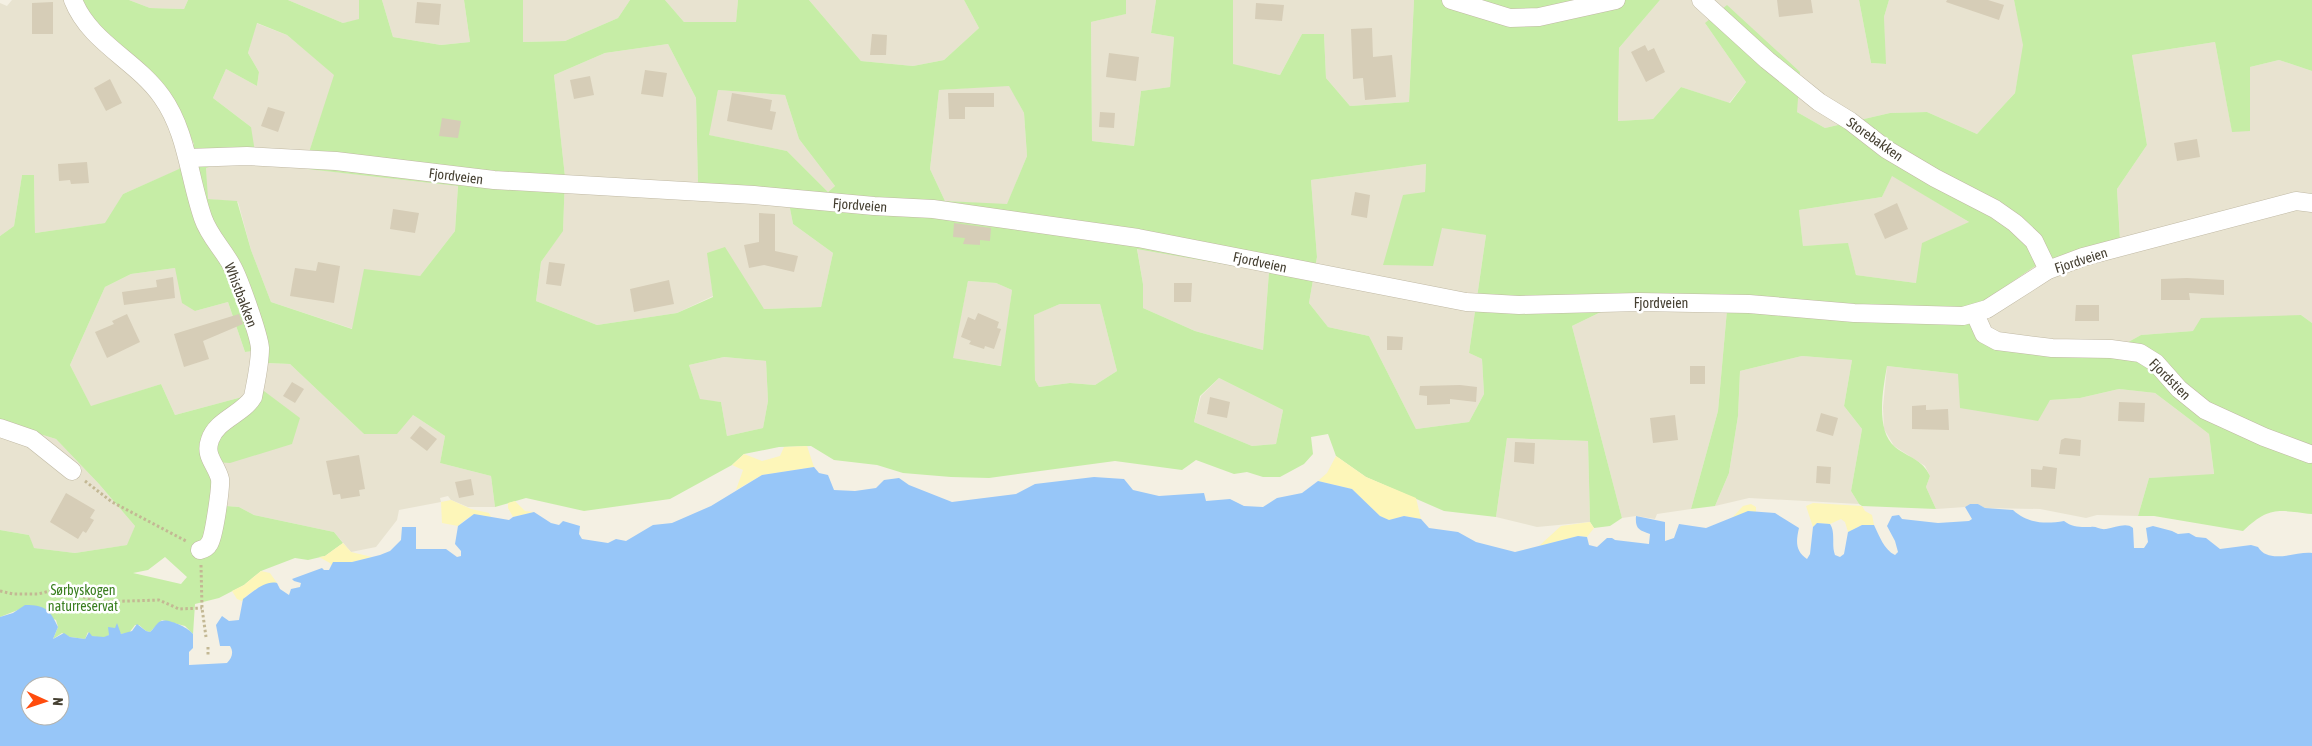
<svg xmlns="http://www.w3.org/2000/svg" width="2312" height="746" font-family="'Asap Condensed',sans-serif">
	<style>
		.residential { fill: #e8e3d0 }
		.green { fill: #c6eda6; fill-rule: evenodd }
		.sand { fill: #fdf6b9 }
		.water { fill: #97c6f8; fill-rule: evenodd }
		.building { fill: #d6cdb7 }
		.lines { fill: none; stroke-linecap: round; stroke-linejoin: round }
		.minor-casing { stroke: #c0b9a4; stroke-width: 19 }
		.path { stroke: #c3b894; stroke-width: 3; stroke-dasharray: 2.5 2.5; stroke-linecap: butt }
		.minor { stroke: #fff; stroke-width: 18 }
		.labels { text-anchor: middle; stroke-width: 5; stroke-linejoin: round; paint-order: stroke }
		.street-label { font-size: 14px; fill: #464032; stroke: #fff }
		.park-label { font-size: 14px; fill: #397e1f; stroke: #fff }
	</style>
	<rect width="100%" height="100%" fill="#f4f0e3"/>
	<!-- residential -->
	<g class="residential">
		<polygon points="12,0 79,0 166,89 194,144 180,169 123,194 106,223 35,233 34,175 22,175 14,226 0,236 0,3 7,6"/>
		<polygon points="129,0 188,0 184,9 150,8"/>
		<polygon points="288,0 359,0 359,20 343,23"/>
		<polygon points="382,0 464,0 470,42 441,45 393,37"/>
		<polygon points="523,0 630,0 618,18 565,41 522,42"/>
		<polygon points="665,0 738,0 736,22 684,22"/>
		<polygon points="809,0 964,0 979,28 944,60 913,66 861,61"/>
		<polygon points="1126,0 1156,0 1151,33 1174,37 1170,87 1141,91 1134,146 1092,141 1091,22 1125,14"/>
		<polygon points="1233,0 1414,0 1409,102 1350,106 1326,78 1324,34 1302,34 1280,75 1233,65"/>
		<polygon points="1660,0 1859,0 1871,63 1885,64 1884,17 1889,0 2014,0 2024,45 2015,93 1977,134 1927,112 1890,113 1825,128 1797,112 1705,23 1746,82 1729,103 1681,87 1653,119 1618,121 1619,48"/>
		<polygon points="256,23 287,35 335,75 309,152 307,169 458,185 455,231 420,276 353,329 271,302 251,250 238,202 207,199 206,167 229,162 251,127 213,98 226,69 257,86 259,72 248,53"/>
		<polygon points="2215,42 2232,131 2250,130 2250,67 2279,60 2312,71 2312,323 2301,315 2193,331 2141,335 2121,346 2015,348 1973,333 1976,306 2038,263 2120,239 2117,189 2147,145 2132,55"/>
		<polygon points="668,44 696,98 698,185 787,193 793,224 833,253 821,307 764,309 708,254 713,296 677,313 597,325 536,301 541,262 563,230 565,177 554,75 605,53"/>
		<polygon points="1009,85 1024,113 1027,156 1007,205 945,201 930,169 939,90"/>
		<polygon points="718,90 785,95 799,139 835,186 828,192 787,151 708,135"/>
		<polygon points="1426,164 1425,192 1442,227 1486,235 1469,353 1482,359 1484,394 1469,422 1416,429 1369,336 1328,327 1309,303 1317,257 1311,180"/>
		<polygon points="1892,175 1972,224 1916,283 1856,275 1848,244 1803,246 1799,210 1882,197"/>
		<polygon points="1137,248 1269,272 1263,350 1195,331 1143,308 1143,284"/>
		<polygon points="175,268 195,311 228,302 245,352 264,350 267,363 290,364 364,434 413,415 445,436 440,463 491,476 495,507 468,507 451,500 448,496 440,498 441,502 399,510 397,520 376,547 351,552 334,532 254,515 239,507 213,505 215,462 264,391 175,415 161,384 91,407 70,365 105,287 131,274"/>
		<polygon points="968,281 996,283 1012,290 1002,366 952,358"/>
		<polygon points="1060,304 1100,304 1117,371 1095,385 1070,383 1039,387 1035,380 1033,315"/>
		<polygon points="1727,310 1718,411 1691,509 1657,514 1655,519 1636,516 1622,518 1572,326 1603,311"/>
		<polygon points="1802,356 1852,360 1844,406 1862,429 1851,491 1859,504 1749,498 1715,506 1729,473 1738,416 1740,371"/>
		<polygon points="724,357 766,361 768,401 763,428 727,436 721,402 700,400 689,365"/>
		<polygon points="1887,366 1958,374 2049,400 2080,398 2119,389 2155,393 2209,434 2214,475 2149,478 2138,516 2097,515 2086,518 2040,509 1985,508 1978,504 1970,504 1965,507 1936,509 1926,487 1930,476 1925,466 1894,446 1884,429 1883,407"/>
		<polygon points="1219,378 1283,410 1276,444 1252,446 1194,422 1201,396"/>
		<polygon points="0,422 56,439 99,484 135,526 128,545 75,553 33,548 29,535 0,530"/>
		<polygon points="1507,438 1588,441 1590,522 1537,527 1496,517"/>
	</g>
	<!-- green -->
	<g class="green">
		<path d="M79 0H129L150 8 184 9 188 0H288L343 23 359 19V0H382L393 37 441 45 470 42 464 0H523V42L565 41 618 18 630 0H665L684 22H736L738 0H809L861 61 913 66 944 60 979 28 964 0H1126V14L1091 22 1092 141 1134 146 1141 91 1170 87 1174 37 1151 33 1156 0H1233V64L1280 75 1302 34H1324L1326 78 1350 106 1409 102 1414 0H1660L1619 48 1618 121 1653 119 1681 87 1730 103 1746 82 1705 23 1727 5 1800 72 1797 112 1825 128 1890 113 1927 112 1977 134 2015 93 2023 45 2014 0H2312V71L2279 60 2250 67V131L2232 132 2215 42 2132 55 2147 145 2117 189 2120 240 2038 264 1977 306 1973 333 2015 348 2121 346 2141 335 2193 331 2201 318 2301 315 2312 323V514C2277 510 2270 506 2243 531L2154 516H2138L2149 478 2214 474 2209 434 2155 393 2119 389 2080 398 2050 400 2038 421 1960 408 1958 374 1887 366C1883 389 1875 430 1895 447 1909 458 1922 459 1930 476L1926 487 1936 509 1862 506 1859 504 1851 491 1862 429 1844 406 1852 360 1802 356 1740 371 1738 416 1729 473 1715 506 1691 509 1718 411 1727 310 1603 311 1572 326 1622 518 1610 526 1594 528 1590 522 1588 441 1507 438 1496 517 1444 511 1366 477 1336 456 1328 434 1311 437 1313 454 1304 464 1280 477H1263L1247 472 1234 474 1196 460 1182 470 1115 461 989 478 951 477 903 473 877 465 834 460 811 446 779 447 744 454 732 465 670 499 584 511 526 498 495 507 491 476 440 463 445 436 413 415 397 434H364L290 364 267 363 264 350 245 352 228 302 195 311 182 303 175 268 131 274 105 287 70 365 91 406 161 384 175 415 264 391 300 418 292 444 230 463 215 462 213 505 239 507 254 515 334 532 343 543 325 556 308 560 295 558 261 571 244 585 219 598 195 604 193 634 185 626 162 620 150 632 146 631 139 625H135L129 633 121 634 115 628 112 629 109 635 104 638 91 636 88 632 85 639 70 637 62 633 53 639 58 627 56 620 23 608 0 617V530L29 535 34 548 75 553 127 545 135 526 99 484 56 439 0 422V236L14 226 22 175H34L35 233 105 223 123 194 179 169 194 144 166 89 107 37ZM257 23 287 35 334 75 309 152 307 169 458 186 455 231 420 276 364 269 352 329 271 302 251 250 237 201 208 199 206 168 255 152 251 127 213 98 226 69 257 86 259 72 248 53ZM668 44 696 98 698 185 787 193 793 224 833 253 821 307 764 309 725 247 707 253 713 297 677 313 597 325 536 301 541 262 563 231 565 177 554 75 605 53ZM1009 86 1024 113 1027 156 1007 204 945 201 930 169 939 90ZM718 90 785 95 799 139 835 186 828 192 787 151 709 135ZM1426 164 1425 192 1403 195 1383 265 1433 266 1442 228 1486 235 1469 353 1482 359 1484 394 1469 422 1416 429 1369 336 1328 327 1309 303 1317 257 1311 180ZM1892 176 1969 222 1922 243 1916 283 1856 275 1848 243 1803 246 1799 210 1882 197ZM1137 249 1269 272 1263 350 1195 331 1143 308V284ZM968 281 996 283 1012 290 1001 366 953 358ZM1060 304H1100L1117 371 1095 385 1070 383 1039 387 1035 380 1034 315ZM724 357 766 361 768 401 763 428 727 436 721 402 700 399 689 365ZM1219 378 1283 410 1276 444 1252 446 1194 422 1200 396ZM165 557 187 577 181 584 133 573 148 570Z"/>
		<polygon points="1859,0 1889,0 1884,17 1886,64 1871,63"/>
	</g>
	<!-- sand -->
	<g class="sand">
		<polygon points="807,446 814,467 762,475 736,490 743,470 732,465 744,454 762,461 780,456 784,447"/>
		<polygon points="1336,456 1366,477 1416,498 1421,519 1404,516 1389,520 1380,516 1352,489 1318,481 1327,473"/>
		<path d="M451 500 471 509 489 513 491 517C475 514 471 514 458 526L442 523 441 502Z"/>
		<polygon points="515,501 525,511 534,512 513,517 508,508 508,503"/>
		<polygon points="1813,503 1862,506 1865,511 1872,515 1874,525 1862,525 1848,532 1845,522 1841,519 1830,524 1817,523 1813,527 1806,506"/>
		<polygon points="1751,504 1756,507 1756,512 1748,511 1731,519 1743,506"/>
		<polygon points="1590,522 1594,528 1587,537 1578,536 1539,546 1561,526"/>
		<polygon points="343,543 351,552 372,557 352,562 333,562 332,566 330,563 319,557 325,556"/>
		<path d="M261 571 270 573 277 583C268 581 247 593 242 601L237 599 232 591 244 585Z"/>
	</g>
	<!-- water -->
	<path class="water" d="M814 467 819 473 828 475 834 490 855 491 876 488 884 480 899 478 909 485 952 502 1016 494 1035 484 1094 477 1124 479 1133 490 1159 496 1204 493 1206 501 1230 499 1244 506 1263 507 1277 498 1302 493 1318 481 1352 489 1380 516 1389 520 1404 516 1421 519 1429 528 1458 532 1476 542 1515 552 1578 536 1587 537 1589 545 1597 547 1607 538H1612L1615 540 1649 544 1650 534C1639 530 1635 529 1636 516L1665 522V541L1674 538 1679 524 1706 528 1748 511 1775 513 1799 528C1796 541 1795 551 1807 559L1810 554 1813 527 1817 523 1830 524C1836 533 1831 545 1835 555L1840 557 1844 554 1848 532 1862 525H1874C1879 535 1884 550 1895 555L1898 552 1895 541 1887 526 1892 516 1899 515 1902 519 1938 523 1969 521 1972 519 1965 507 1970 504H1978L1985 508 2013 510C2028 524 2046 524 2064 521 2073 528 2081 527 2091 527 2096 526 2100 530 2106 529 2115 528 2126 522 2133 528L2134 548H2144L2148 542 2146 528 2153 526 2172 531 2178 534 2189 533 2196 537 2206 538 2220 549 2251 545 2258 547C2269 565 2296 551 2312 553V746H0V617L13 613 25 605C46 605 50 610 58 627L53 639 64 633 70 637 85 639 89 632 92 636 104 637 109 635 108 627 115 628 117 623 121 634 132 631 137 624 146 631 150 632C154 629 157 622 161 621 168 618 189 628 193 634V648L189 652V665L227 663C232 658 234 652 230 646H220L216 625 222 616 229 621 239 620 243 599C253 592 265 580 277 583L280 589 289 595 291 589 300 587 301 583 294 581 292 579 322 568 324 570H329L333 562H352L380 555 390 551 401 540 402 527H416V549H446L457 557 461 556V551L455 544 458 526 474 514 509 520 513 517 534 512 551 523 559 525 563 521 580 526 579 534 582 539 608 543 616 539 626 541 653 525 672 523 711 506 762 475ZM30 686H60V716H30Z"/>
	<!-- building -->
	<g class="building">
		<polygon points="1777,0 1811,0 1813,13 1779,17"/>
		<polygon points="1947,0 1988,0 2004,5 1999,20 1946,2"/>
		<polygon points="53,2 53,34 32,34 32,3"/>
		<polygon points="417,2 441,4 439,25 415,23"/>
		<polygon points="1256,3 1284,5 1282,21 1255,19"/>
		<polygon points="1372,28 1373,57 1392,55 1396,97 1365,100 1363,78 1353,79 1351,29"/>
		<polygon points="872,34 887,35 886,55 870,55"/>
		<polygon points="1645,45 1648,51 1654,48 1665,72 1646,82 1631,52"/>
		<polygon points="1109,53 1139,57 1136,81 1106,77"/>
		<polygon points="645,70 667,73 663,97 641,94"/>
		<polygon points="590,76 594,95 574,99 570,80"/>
		<polygon points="110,79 122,103 106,111 94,88"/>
		<polygon points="732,93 772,100 770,111 776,112 772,130 727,121"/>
		<polygon points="948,93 994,93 994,107 965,107 965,119 949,119"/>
		<polygon points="268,107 285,112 278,132 261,126"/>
		<polygon points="1100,112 1115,113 1114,128 1099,127"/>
		<polygon points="442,118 461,121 458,138 439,136"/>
		<polygon points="2197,139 2200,157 2177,161 2174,143"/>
		<polygon points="87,162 89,183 71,184 70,180 59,181 58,164"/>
		<polygon points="1355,192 1370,195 1367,218 1351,215"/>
		<polygon points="1897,203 1908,229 1885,239 1874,214"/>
		<polygon points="393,209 419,213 415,233 390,229"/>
		<polygon points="759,213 775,214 775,251 798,256 794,272 764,265 749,268 744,245 759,242"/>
		<polygon points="954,223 991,228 990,241 980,240 980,245 963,244 965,238 953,237"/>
		<polygon points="318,262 340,266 334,303 290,296 295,268 316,271"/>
		<polygon points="549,262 565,264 561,286 546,284"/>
		<polygon points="173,277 175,298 124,305 122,292 157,287 156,280"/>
		<polygon points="2187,278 2224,280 2224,295 2189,293 2190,300 2161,300 2161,279"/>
		<polygon points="669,280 674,304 634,312 630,289"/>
		<polygon points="1174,283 1192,283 1191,302 1174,302"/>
		<polygon points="2076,305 2099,305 2099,321 2075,321"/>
		<polygon points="978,313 999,322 997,328 1001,329 994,349 985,346 984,349 969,344 971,341 961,337 968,317 975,320"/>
		<polygon points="127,314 140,342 107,358 95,332 114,324 112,321"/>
		<polygon points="239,314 243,324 203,341 209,359 184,367 174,334"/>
		<polygon points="1387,336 1403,337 1402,350 1387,350"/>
		<rect x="1690" y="366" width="15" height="18"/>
		<polygon points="292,382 304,389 295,403 283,396"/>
		<polygon points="1460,385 1477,387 1476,402 1450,399 1450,404 1427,405 1427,396 1419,395 1420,386"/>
		<polygon points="1210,397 1230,402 1227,418 1207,414"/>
		<polygon points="2119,402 2145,403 2144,422 2118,421"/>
		<polygon points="1926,405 1926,410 1948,409 1949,430 1912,429 1912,406"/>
		<polygon points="1821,413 1838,418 1833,436 1816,431"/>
		<polygon points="1675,415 1678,440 1653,443 1650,418"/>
		<polygon points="420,426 437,439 427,451 410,438"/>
		<polygon points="2065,438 2081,440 2080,456 2059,454 2061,440"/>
		<polygon points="1515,442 1535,443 1534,464 1514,462"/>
		<polygon points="359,455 365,489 359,490 360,496 341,499 340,494 333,495 326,461"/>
		<polygon points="1817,466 1831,467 1830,484 1816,483"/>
		<polygon points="2043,466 2057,468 2055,489 2031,487 2031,469 2042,470"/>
		<polygon points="471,479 474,495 459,498 455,482"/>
		<polygon points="66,493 95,510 90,518 94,520 86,533 83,531 78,539 50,522"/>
	</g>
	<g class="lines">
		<defs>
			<g id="minor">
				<path d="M73 0C90 43 136 60 162 97 187 132 189 178 203 218 209 236 223 249 232 266 239 278 259 335 260 348 260 364 256 381 253 397 243 414 216 420 210 440 204 456 216 464 220 479 221 487 214 538 209 544 207 548 204 549 200 550"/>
				<polyline points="1451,0 1510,18 1539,17 1616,0"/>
				<polyline points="1701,0 1767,60 1819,102 1850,121 1886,149 1935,178 1995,209 2015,223 2034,241 2048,270"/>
				<polyline points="188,158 247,156 336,161 494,180 754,195 874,206 933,209 1138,238 1466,302 1519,305 1639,302 1749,304 1854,313 1963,316 1987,309 2048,270 2083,257 2296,201 2312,203"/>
				<polyline points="1975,314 1984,334 1997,341 2052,348 2111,349 2140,353 2156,363 2179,389 2205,410 2264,437 2310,454"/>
				<polyline points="0,428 32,439 72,471"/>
			</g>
		</defs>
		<!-- minor casing -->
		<use href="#minor" class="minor-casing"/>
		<!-- path -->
		<g class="path">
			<polyline points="85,481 112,502 186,541"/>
			<polyline points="201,565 202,608 206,637"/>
			<polyline points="0,591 13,594 38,594 54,590 70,592 98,602 159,600 179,609 202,608"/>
			<polyline points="208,647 208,657"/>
		</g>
		<!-- minor -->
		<use href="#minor" class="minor"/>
	</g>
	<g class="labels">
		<!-- street labels -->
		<g class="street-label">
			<text transform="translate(1875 139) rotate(35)" y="5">Storebakken</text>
			<text transform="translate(456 176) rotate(7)" y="5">Fjordveien</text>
			<text transform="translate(860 205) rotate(4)" y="5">Fjordveien</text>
			<text transform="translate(2081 260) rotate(-18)" y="5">Fjordveien</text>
			<text transform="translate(1260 262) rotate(12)" y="5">Fjordveien</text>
			<text transform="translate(241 295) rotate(69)" y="5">Whistbakken</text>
			<text x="1661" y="308">Fjordveien</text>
			<text transform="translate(2170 379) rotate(45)" y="5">Fjordstien</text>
		</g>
		<!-- park labels -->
		<g class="park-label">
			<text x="83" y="595">Sørbyskogen<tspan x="83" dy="16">naturreservat</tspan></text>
		</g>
	</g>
	<!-- north arrow -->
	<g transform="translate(45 701) rotate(93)"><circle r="24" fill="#ffffff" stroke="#b5b3ad"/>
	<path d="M0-4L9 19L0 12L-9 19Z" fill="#ff4c0e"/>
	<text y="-8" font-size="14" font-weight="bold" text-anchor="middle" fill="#464032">N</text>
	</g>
</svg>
